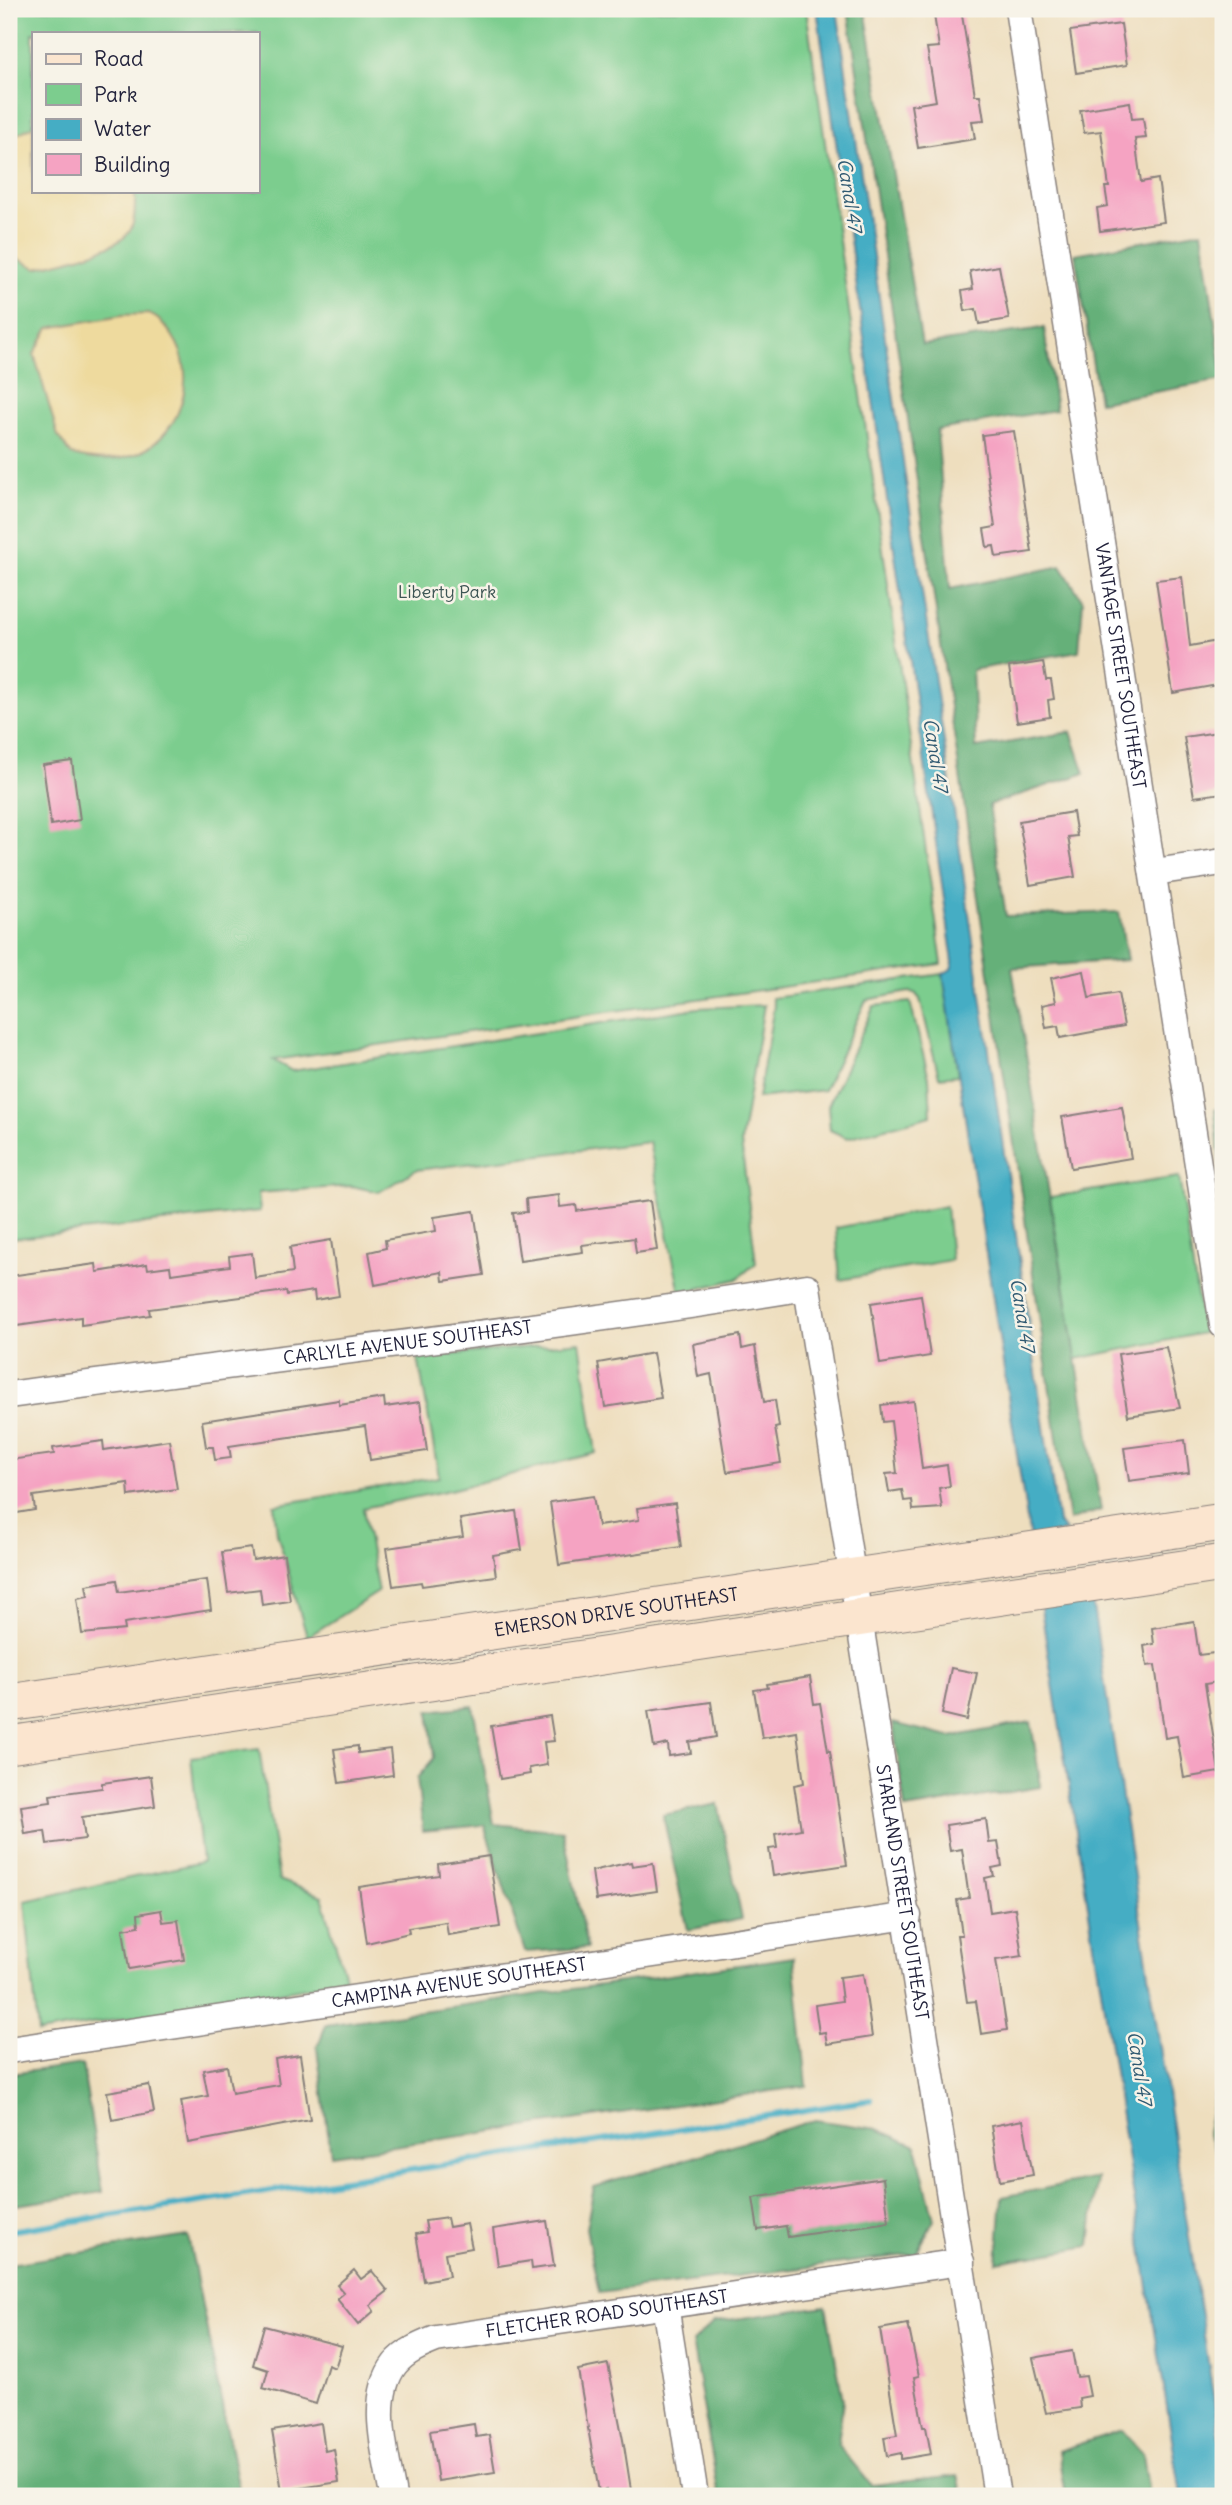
<svg xmlns="http://www.w3.org/2000/svg" width="1232" height="2505" font-family="Delius,sans-serif">
	<style>
		.green { fill: #7ccd8e; stroke: #4f7864; stroke-width: 2; fill-rule: evenodd }
		.forest { fill: #65b079; stroke: #44695a; stroke-width: 2 }
		.sand { fill: #eeda9e; stroke: #887e6c; stroke-width: 2 }
		.water { fill: #45adc4; stroke: #346880; stroke-width: 2 }
		.lines { fill: none; stroke-linecap: round; stroke-linejoin: round }
		.stream { stroke: #45adc4; stroke-width: 6 }
		.building { fill: #f5a3c2 }
		.street-casing { stroke: #88807c; stroke-width: 29 }
		.secondary-casing { stroke: #88807c; stroke-width: 39 }
		.street { stroke: #fff; stroke-width: 26 }
		.secondary { stroke: #fbe5cf; stroke-width: 37 }
		.labels { text-anchor: middle; stroke-width: 5; stroke-linejoin: round; paint-order: stroke }
		.park-label { font-size: 18px; fill: #3d5554; stroke: #f7f3e8 }
		.street-label { font-size: 18px; fill: #22223b; stroke: #f7f3e8 }
		.water-label { font-size: 19px; font-style: italic; fill: #305a72; stroke: #f7f3e8 }
	</style>
	<rect width="100%" height="100%" fill="#f7f3e8"/>
	<filter id="ink" filterUnits="userSpaceOnUse"><feTurbulence type="fractalNoise" baseFrequency=".0143" numOctaves="2"/><feDisplacementMap in="SourceGraphic" scale="14" xChannelSelector="R" yChannelSelector="G"/><feConvolveMatrix kernelMatrix="1 2 1 2 8 2 1 2 1" color-interpolation-filters="sRGB"/></filter>
	<filter id="wash" filterUnits="userSpaceOnUse"><feTurbulence type="fractalNoise" baseFrequency=".00686" numOctaves="4" result="noise"/><feDisplacementMap in="SourceGraphic" scale="28" xChannelSelector="R" yChannelSelector="G"/><feGaussianBlur stdDeviation="1.57" result="paint"/><feColorMatrix in="noise" values="0 0 0 0 0 0 0 0 0 0 0 0 0 0 0 0 0 1.4 0 .05"/><feComposite in="paint" operator="in"/></filter>
	<g filter="url(#wash)">
		<rect width="100%" height="100%" fill="#eedebe"/>
		<!-- green -->
		<g class="green">
			<path d="M9 9H806L942 964 273 1060 292 1071 698 1008 764 1005 741 1142 756 1263 737 1279 680 1293 649 1142 416 1170 379 1192 351 1186 258 1193 260 1211 9 1239ZM33 33H257V191H33Z"/>
			<polygon points="943,974 958,1075 939,1077 920,999 915,993 909,992 866,1000 824,1090 758,1098 774,1006 772,998"/>
			<polygon points="910,1002 929,1078 931,1116 847,1138 830,1130 828,1106 874,1006"/>
			<polygon points="1179,1177 1203,1333 1076,1359 1050,1197"/>
			<polygon points="946,1206 951,1260 840,1280 836,1228"/>
			<polygon points="580,1342 596,1453 450,1490 363,1508 378,1592 307,1637 277,1533 274,1505 439,1477 418,1358"/>
			<polygon points="259,1749 279,1880 322,1896 346,1981 38,2033 25,1901 202,1862 191,1757"/>
		</g>
		<!-- forest -->
		<g class="forest">
			<polygon points="848,9 865,9 922,345 1044,328 1056,410 937,430 950,589 1061,566 1083,601 1079,651 972,670 976,748 1071,732 1085,773 989,805 1006,916 1119,912 1127,960 1012,968 1101,1510 1069,1521"/>
			<polygon points="1202,231 1223,380 1099,402 1075,254"/>
			<polygon points="1223,1107 1223,1199 1215,1110"/>
			<polygon points="473,1706 494,1824 563,1831 587,1948 525,1952 484,1825 423,1831 417,1778 434,1758 429,1711"/>
			<polygon points="1031,1722 1041,1787 905,1809 893,1723 950,1737"/>
			<polygon points="718,1804 742,1919 688,1930 663,1815"/>
			<polygon points="794,1957 807,2086 331,2155 317,2048 326,2025"/>
			<polygon points="82,2064 103,2192 9,2206 9,2074"/>
			<polygon points="1215,2093 1223,2098 1223,2164 1207,2133"/>
			<polygon points="815,2120 877,2129 916,2146 934,2220 916,2254 599,2293 586,2228 594,2187"/>
			<polygon points="1097,2178 1090,2246 997,2262 1002,2197"/>
			<polygon points="188,2236 239,2489 246,2496 9,2496 9,2264"/>
			<polygon points="826,2306 843,2400 838,2445 871,2485 958,2476 963,2496 818,2496 794,2486 741,2496 719,2496 692,2342 714,2322"/>
			<polygon points="1122,2430 1143,2454 1149,2496 1065,2496 1058,2451"/>
		</g>
		<!-- sand -->
		<g class="sand">
			<path d="M33 126V191H135C135 203 136 218 131 229 122 250 58 262 36 268L9 254V138Z"/>
			<path d="M148 314C159 317 166 327 172 335 201 377 180 440 131 456 112 462 91 460 72 455L58 436 34 354 49 328 122 315Z"/>
		</g>
		<!-- water -->
		<g class="water">
			<polygon points="817,9 837,9 1058,1523 1066,1531 1030,1539 943,974 951,969 953,962"/>
			<polygon points="1091,1594 1223,2460 1223,2496 1181,2496 1040,1602"/>
		</g>
		<g class="lines">
			<!-- stream -->
			<polyline class="stream" points="9,2231 871,2100"/>
		</g>
		<g id="blocks">
			<!-- building -->
			<g class="building">
				<polygon points="933,9 961,9 975,95 980,95 984,120 972,121 975,139 918,148 911,105 936,101 927,48 939,47"/>
				<polygon points="1121,24 1127,65 1076,73 1070,31"/>
				<polygon points="1130,102 1132,119 1143,118 1146,138 1135,139 1141,182 1158,179 1164,222 1100,231 1097,208 1108,206 1105,187 1109,187 1101,131 1084,133 1080,110"/>
				<polygon points="999,266 1009,319 979,324 976,309 965,311 962,291 973,289 970,271"/>
				<polygon points="1014,431 1032,552 996,557 994,546 987,547 984,529 995,527 982,435"/>
				<polygon points="1182,577 1190,646 1223,640 1223,684 1173,693 1156,580"/>
				<polygon points="1043,662 1046,680 1051,680 1054,699 1048,700 1050,717 1017,722 1009,667"/>
				<polygon points="1218,732 1221,749 1223,749 1223,793 1194,797 1184,737"/>
				<polygon points="72,761 80,820 51,825 43,765"/>
				<polygon points="1073,812 1077,836 1068,837 1075,877 1030,885 1019,821"/>
				<polygon points="1084,971 1089,998 1118,993 1124,1026 1060,1038 1058,1026 1046,1028 1042,1005 1056,1002 1051,978"/>
				<polygon points="1122,1107 1131,1158 1071,1168 1062,1117"/>
				<polygon points="559,1195 560,1207 576,1205 577,1211 650,1201 657,1250 636,1253 634,1238 582,1245 583,1252 520,1261 513,1213 527,1212 526,1199"/>
				<polygon points="474,1211 484,1275 443,1281 442,1272 375,1285 369,1252 386,1248 385,1240 436,1231 434,1217"/>
				<polygon points="331,1240 339,1296 315,1300 314,1291 287,1295 286,1291 149,1309 150,1315 125,1319 81,1325 81,1317 9,1327 9,1276 96,1264 97,1272 147,1264 148,1269 170,1266 171,1274 230,1266 229,1256 252,1253 255,1278 293,1272 290,1247"/>
				<polygon points="921,1295 930,1356 880,1364 871,1303"/>
				<polygon points="740,1335 742,1349 755,1346 764,1402 775,1400 779,1427 775,1428 781,1463 727,1472 711,1374 698,1377 693,1344"/>
				<polygon points="1166,1347 1180,1408 1128,1416 1118,1354"/>
				<polygon points="653,1353 661,1398 605,1407 598,1363"/>
				<polygon points="384,1398 385,1407 420,1402 427,1451 370,1460 365,1426 229,1446 231,1458 215,1460 213,1447 206,1447 202,1421 339,1400 339,1405"/>
				<polygon points="914,1401 922,1469 947,1465 950,1486 939,1488 942,1508 913,1510 912,1500 904,1501 902,1490 889,1492 886,1474 897,1473 891,1421 883,1422 881,1405"/>
				<polygon points="169,1440 177,1489 129,1496 128,1483 33,1496 35,1510 11,1514 9,1460 54,1454 53,1448 103,1441 104,1450"/>
				<polygon points="1185,1440 1189,1473 1129,1481 1124,1448"/>
				<polygon points="593,1496 598,1526 639,1520 637,1508 675,1503 681,1547 559,1565 550,1502"/>
				<polygon points="516,1511 522,1550 493,1555 496,1576 422,1586 421,1582 393,1586 387,1548 463,1537 460,1519"/>
				<polygon points="251,1548 253,1560 284,1555 290,1601 262,1605 260,1589 228,1593 222,1552"/>
				<polygon points="117,1580 119,1592 207,1580 211,1610 124,1623 125,1630 82,1634 77,1598 88,1596 86,1585"/>
				<polygon points="1194,1621 1199,1655 1223,1652 1223,1681 1205,1684 1219,1772 1184,1778 1177,1736 1165,1738 1155,1665 1147,1666 1144,1646 1154,1644 1152,1628"/>
				<polygon points="951,1668 977,1673 967,1720 942,1714"/>
				<polygon points="810,1677 814,1704 820,1703 828,1751 830,1751 847,1865 773,1876 769,1849 777,1848 775,1834 801,1829 794,1785 804,1783 797,1732 762,1738 754,1690 768,1688 767,1684"/>
				<polygon points="711,1702 716,1737 689,1742 691,1753 669,1756 668,1744 654,1747 648,1711"/>
				<polygon points="550,1716 554,1741 544,1742 547,1765 529,1768 530,1774 500,1779 491,1726"/>
				<polygon points="358,1746 358,1753 390,1749 393,1775 339,1783 334,1749"/>
				<polygon points="151,1776 155,1806 82,1817 85,1839 47,1844 45,1831 25,1834 21,1806 51,1802 50,1795 102,1788 102,1783"/>
				<polygon points="986,1819 989,1843 998,1842 1002,1866 992,1868 994,1876 985,1878 990,1912 1015,1908 1022,1956 996,1960 1007,2030 981,2034 976,2001 967,2002 957,1935 962,1935 957,1900 969,1898 962,1849 950,1851 946,1825"/>
				<polygon points="489,1856 500,1927 448,1935 446,1922 408,1928 409,1933 367,1943 359,1887 439,1875 438,1864"/>
				<polygon points="631,1862 632,1866 653,1863 657,1891 596,1900 592,1871"/>
				<polygon points="161,1910 163,1922 178,1920 184,1960 129,1969 123,1929 139,1926 138,1914"/>
				<polygon points="863,1974 872,2037 827,2044 825,2032 819,2033 815,2005 842,2001 839,1977"/>
				<polygon points="300,2055 310,2120 188,2143 181,2101 208,2096 203,2070 227,2066 232,2093 279,2085 275,2059"/>
				<polygon points="149,2085 154,2112 112,2120 107,2092"/>
				<polygon points="1023,2120 1033,2175 1000,2181 991,2126"/>
				<polygon points="883,2178 889,2222 788,2237 786,2226 758,2230 753,2198"/>
				<polygon points="447,2218 449,2227 467,2224 472,2248 445,2253 449,2276 424,2281 416,2234 427,2232 425,2221"/>
				<polygon points="547,2221 554,2266 532,2269 531,2261 498,2266 493,2229"/>
				<polygon points="354,2270 361,2279 372,2271 388,2291 370,2305 374,2311 358,2325 337,2299 344,2293 337,2285"/>
				<polygon points="908,2324 919,2376 914,2377 923,2427 926,2427 931,2454 901,2459 901,2453 887,2456 884,2437 897,2435 880,2329"/>
				<polygon points="264,2326 342,2346 335,2368 328,2365 316,2404 263,2388 268,2370 253,2365"/>
				<polygon points="1072,2351 1077,2377 1086,2376 1090,2396 1079,2398 1080,2408 1046,2413 1033,2358"/>
				<polygon points="608,2364 624,2445 632,2496 607,2496 606,2490 599,2492 578,2370"/>
				<polygon points="321,2423 325,2451 334,2449 339,2482 282,2491 272,2431"/>
				<polygon points="474,2424 476,2437 489,2435 495,2472 438,2481 430,2431"/>
			</g>
		</g>
	</g>
	<g filter="url(#ink)">
		<use href="#blocks" fill-opacity="0" stroke="#88807c" stroke-width="2"/>
		<g class="lines">
			<defs>
				<g id="street">
					<path id="s1" d="M1018 9 1223 1325"/>
					<polyline points="1154,872 1223,862"/>
					<path id="s2" d="M9 1395C275 1357 542 1330 807 1287L997 2496"/>
					<path id="s3" d="M9 2050 908 1916"/>
					<polyline points="665,2305 695,2496"/>
					<path id="s4" d="M393 2496C387 2458 368 2399 395 2364 406 2351 421 2345 436 2339L961 2262"/>
				</g>
				<g id="secondary">
					<path id="s5" d="M9 1703 1223 1522"/>
					<polyline points="9,1745 1223,1563"/>
				</g>
			</defs>
			<!-- street casing -->
			<use href="#street" class="street-casing"/>
			<!-- secondary casing -->
			<use href="#secondary" class="secondary-casing"/>
			<!-- street -->
			<use href="#street" class="street"/>
			<!-- secondary -->
			<use href="#secondary" class="secondary"/>
		</g>
	</g>
	<g class="labels">
		<!-- park labels -->
		<g class="park-label">
			<text x="447" y="598">Liberty Park</text>
		</g>
		<!-- street labels -->
		<g class="street-label">
			<text dy="6" stroke="none"><textPath href="#s1" startOffset="665">VANTAGE STREET SOUTHEAST</textPath></text>
			<text dy="6" stroke="none"><textPath href="#s2" startOffset="402">CARLYLE AVENUE SOUTHEAST</textPath></text>
			<text dy="6" stroke="none"><textPath href="#s5" startOffset="614">EMERSON DRIVE SOUTHEAST</textPath></text>
			<text dy="6" stroke="none"><textPath href="#s2" startOffset="1418">STARLAND STREET SOUTHEAST</textPath></text>
			<text dy="6" stroke="none"><textPath href="#s3" startOffset="455">CAMPINA AVENUE SOUTHEAST</textPath></text>
			<text dy="6" stroke="none"><textPath href="#s4" startOffset="357">FLETCHER ROAD SOUTHEAST</textPath></text>
		</g>
		<!-- water labels -->
		<g class="water-label">
			<text transform="translate(850 195) rotate(81)" y="7">Canal 47</text>
			<text transform="translate(936 755) rotate(81)" y="7">Canal 47</text>
			<text transform="translate(1023 1315) rotate(81)" y="7">Canal 47</text>
			<text transform="translate(1140 2068) rotate(81)" y="7">Canal 47</text>
		</g>
	</g>
	<!-- margin -->
	<rect width="1232" height="2505" fill="none" stroke="#f7f3e8" stroke-width="35"/>
	<!-- legend -->
	<rect x="32" y="32" width="228" height="161" fill="#f7f3e8" stroke="#a29fa3" stroke-width="2"/>
	<rect x="46" y="54" width="35" height="10" fill="#fbe5cf" stroke="#a29fa3" stroke-width="2"/>
	<text x="94" y="66" font-size="21" fill="#22223b">Road</text>
	<rect x="46" y="84" width="35" height="21" fill="#7ccd8e" stroke="#a29fa3" stroke-width="2"/>
	<text x="94" y="102" font-size="21" fill="#22223b">Park</text>
	<rect x="46" y="119" width="35" height="21" fill="#45adc4" stroke="#a29fa3" stroke-width="2"/>
	<text x="94" y="136" font-size="21" fill="#22223b">Water</text>
	<rect x="46" y="154" width="35" height="21" fill="#f5a3c2" stroke="#a29fa3" stroke-width="2"/>
	<text x="94" y="172" font-size="21" fill="#22223b">Building</text>
</svg>
